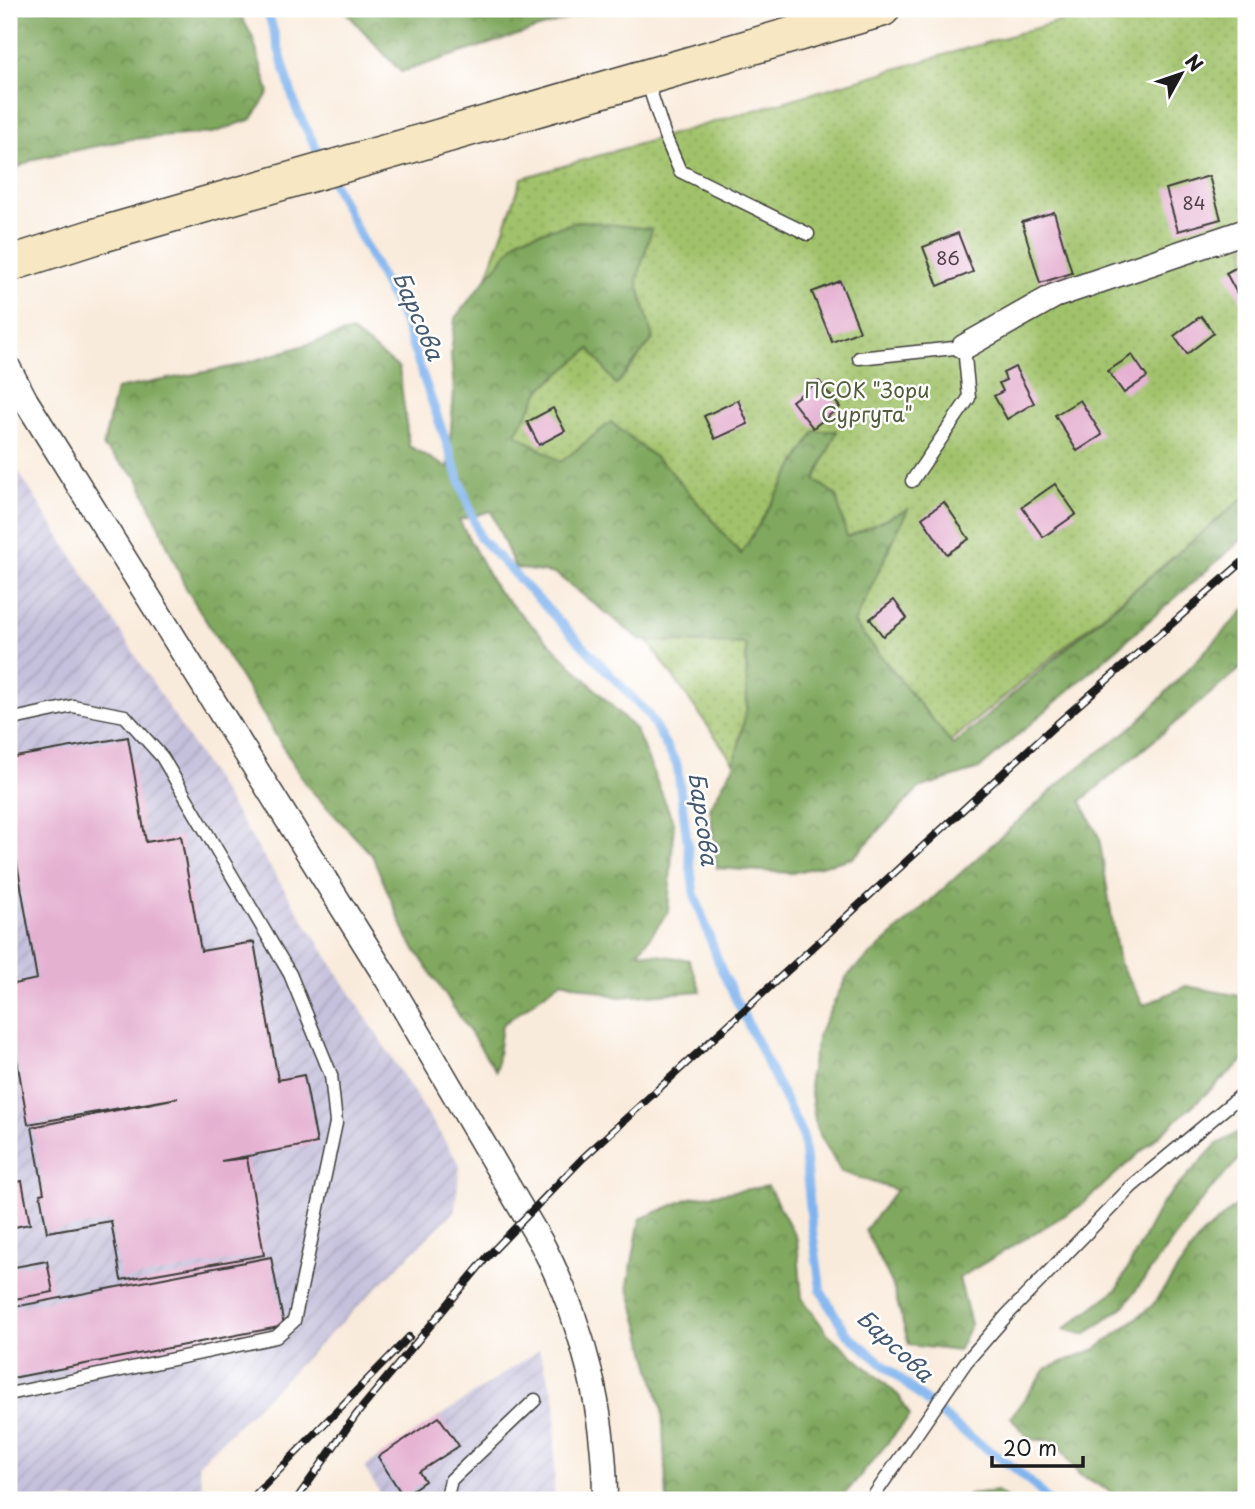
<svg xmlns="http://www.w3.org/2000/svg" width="1255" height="1509" font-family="'Playpen Sans',sans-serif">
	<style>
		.industrial { fill: url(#industrial-furrows) }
		.grass { fill: url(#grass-dots); stroke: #5e6f43; stroke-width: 2 }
		.forest { fill: url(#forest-crowns); stroke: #4e623d; stroke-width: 2 }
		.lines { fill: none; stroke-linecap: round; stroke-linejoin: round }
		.stream { stroke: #80b4ee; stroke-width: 9 }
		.building { fill: #e5b1d1 }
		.service-casing { stroke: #3d3b39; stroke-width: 15 }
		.minor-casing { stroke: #3d3b39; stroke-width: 27 }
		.secondary-casing { stroke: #3d3b39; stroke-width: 38 }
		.service { stroke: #fff; stroke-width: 12 }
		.minor { stroke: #fff; stroke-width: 24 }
		.secondary { stroke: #f7e8c3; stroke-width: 35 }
		.rail-casing { stroke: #1c1c1c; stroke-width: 8 }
		.rail { stroke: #fff; stroke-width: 5; stroke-dasharray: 16; stroke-linecap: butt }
		.labels { text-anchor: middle; stroke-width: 5; stroke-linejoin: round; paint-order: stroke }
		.number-label { font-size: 18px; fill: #4e4149 }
		.park-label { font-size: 21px; fill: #515e3b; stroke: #fff }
		.water-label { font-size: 23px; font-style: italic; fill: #445970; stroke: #fff }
	</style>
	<defs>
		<pattern id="industrial-furrows" width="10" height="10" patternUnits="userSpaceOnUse" patternTransform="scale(1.75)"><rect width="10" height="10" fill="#c5c0db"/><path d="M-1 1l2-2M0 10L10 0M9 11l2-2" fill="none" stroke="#a9a4bb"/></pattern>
		<pattern id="grass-dots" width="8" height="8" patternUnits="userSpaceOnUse" patternTransform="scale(1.75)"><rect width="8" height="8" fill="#a1c26a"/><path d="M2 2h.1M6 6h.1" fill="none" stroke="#8aa65b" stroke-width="1.8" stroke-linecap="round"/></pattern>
		<pattern id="forest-crowns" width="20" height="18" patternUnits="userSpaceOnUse" patternTransform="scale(1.75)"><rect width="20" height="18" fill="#80a85e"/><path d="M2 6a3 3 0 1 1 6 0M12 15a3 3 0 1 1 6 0" fill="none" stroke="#68884d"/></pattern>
	</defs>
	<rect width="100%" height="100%" fill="#fff"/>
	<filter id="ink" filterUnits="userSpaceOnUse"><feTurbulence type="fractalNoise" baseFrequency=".0143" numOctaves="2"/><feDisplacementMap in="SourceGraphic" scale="14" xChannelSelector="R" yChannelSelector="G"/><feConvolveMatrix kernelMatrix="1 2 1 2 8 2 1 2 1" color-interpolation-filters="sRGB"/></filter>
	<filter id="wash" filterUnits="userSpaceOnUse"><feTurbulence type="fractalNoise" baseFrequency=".00686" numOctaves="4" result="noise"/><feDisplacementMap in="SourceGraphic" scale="28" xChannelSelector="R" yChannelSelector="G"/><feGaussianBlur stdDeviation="1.57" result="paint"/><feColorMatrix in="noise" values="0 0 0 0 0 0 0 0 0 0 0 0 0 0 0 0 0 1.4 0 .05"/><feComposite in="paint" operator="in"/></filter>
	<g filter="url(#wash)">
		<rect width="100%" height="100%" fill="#f9ebdb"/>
		<!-- industrial -->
		<g class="industrial">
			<polygon points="18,471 460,1165 455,1211 198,1464 205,1500 9,1500 9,474"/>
			<polygon points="539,1350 556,1401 554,1500 384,1500 364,1467"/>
		</g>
		<!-- grass -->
		<polygon class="grass" points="1101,9 1246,9 1246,497 804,862 493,422 477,304 522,178"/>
		<!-- forest -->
		<g class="forest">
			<polygon points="9,9 237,9 252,36 269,92 252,119 213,133 131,139 34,159 9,172"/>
			<polygon points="343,9 599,9 401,72"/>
			<polygon points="580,221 652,229 637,280 653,339 616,385 590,349 541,389 516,434 561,462 611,422 668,468 741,554 815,431 837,431 815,480 836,495 847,537 908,509 854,623 953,745 1233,506 1246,497 1246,536 979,769 919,788 853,858 792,873 717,868 710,807 734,765 747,707 746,644 642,641 556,574 515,568 491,511 459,520 496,589 636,730 674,824 668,912 639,952 689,960 701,991 618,997 562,981 502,1025 496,1071 408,939 372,855 306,785 186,588 138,478 103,447 116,389 236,366 351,331 399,368 409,446 448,468 454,391 451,355 455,318 519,238"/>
			<polygon points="1246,608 1246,664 1081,801 1099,837 1119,963 1144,1005 1186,986 1246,997 1246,1058 1080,1206 959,1278 971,1324 958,1351 909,1345 892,1283 865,1230 896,1190 841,1172 816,1128 809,1079 818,1035 847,976 1070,774 1137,723"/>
			<polygon points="1246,1128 1246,1152 1208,1192 1125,1305 1085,1335 1064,1329 1117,1289 1162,1203 1216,1145"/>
			<polygon points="768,1186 797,1239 802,1298 827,1333 899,1396 910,1416 840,1500 667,1500 662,1409 628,1285 640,1219 690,1198"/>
			<polygon points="1246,1197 1246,1500 1126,1500 1078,1474 1056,1441 1028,1439 1011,1417 1047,1368 1096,1349 1151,1307 1201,1236"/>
			<polygon points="997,1491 1010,1500 962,1500 969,1494"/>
		</g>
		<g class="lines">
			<!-- stream -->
			<g class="stream">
				<polyline points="267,9 296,108 324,164"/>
				<polyline points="330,177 404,322 480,538 648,714 677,765 694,893 721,969 803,1136 812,1228 821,1291 846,1333 959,1429 1017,1470 1038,1489 1047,1500"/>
			</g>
		</g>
		<g id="blocks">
			<!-- building -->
			<g class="building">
				<polygon points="1209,176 1221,219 1178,231 1166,189"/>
				<polygon points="1054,212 1072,273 1040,283 1022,222"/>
				<polygon points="958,233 973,272 938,286 923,247"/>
				<polygon points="1246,262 1246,310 1226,273"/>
				<polygon points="840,281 860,331 832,342 812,292"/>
				<polygon points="1201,316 1214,333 1187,354 1174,336"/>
				<polygon points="1132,355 1147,377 1124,393 1108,371"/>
				<polygon points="1015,367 1034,403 1007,419 994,396 1003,391 999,383 1006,380 1003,373"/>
				<polygon points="819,381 840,407 813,428 792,401"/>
				<polygon points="738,400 748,424 715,439 704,416"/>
				<polygon points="1080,400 1102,435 1077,451 1055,415"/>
				<polygon points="553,408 565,431 539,445 527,422"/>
				<polygon points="1055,484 1076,514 1043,537 1022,507"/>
				<polygon points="944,502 969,539 947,554 922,518"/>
				<polygon points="894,600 907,618 883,636 870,619"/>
				<polygon points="128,737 146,842 181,836 201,951 254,942 278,1080 304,1075 317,1143 221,1161 247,1158 264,1255 121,1280 111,1221 47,1232 40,1194 44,1193 32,1127 178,1098 28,1124 9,1014 9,985 37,979 9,817 9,758"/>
				<polygon points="22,1181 30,1224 9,1228 9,1184"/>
				<polygon points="271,1257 284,1326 12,1378 9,1363 9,1308"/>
				<polygon points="47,1261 53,1292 9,1300 9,1268"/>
				<polygon points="439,1417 459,1446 419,1472 425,1481 403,1496 378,1457"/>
			</g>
		</g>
	</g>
	<g filter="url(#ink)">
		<use href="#blocks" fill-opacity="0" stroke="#3d3b39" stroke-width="2"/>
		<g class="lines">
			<defs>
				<g id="service">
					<polyline points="646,78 665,136 680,171 808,234"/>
					<polyline points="859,358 964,347 969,398 912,481"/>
					<polyline points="9,720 73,706 125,716 162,757 290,974 331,1075 336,1123 294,1321 276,1337 9,1394"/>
					<polyline points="446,1500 451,1480 535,1400"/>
					<polyline points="871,1500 966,1362 1007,1315 1131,1187 1246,1091"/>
				</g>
				<g id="minor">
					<polyline points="964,347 1054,296 1246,231"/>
					<path d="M9 369 26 401 387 979 542 1244C583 1322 605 1412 605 1500"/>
				</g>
				<polyline id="secondary" points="9,264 93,237 882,9"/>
			</defs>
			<!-- service casing -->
			<use href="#service" class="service-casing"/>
			<!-- minor casing -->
			<use href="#minor" class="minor-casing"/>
			<!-- secondary casing -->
			<use href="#secondary" class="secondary-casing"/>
			<!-- service -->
			<use href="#service" class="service"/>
			<!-- minor -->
			<use href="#minor" class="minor"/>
			<!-- secondary -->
			<use href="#secondary" class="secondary"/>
			<defs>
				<g id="rail">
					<polyline points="250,1500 409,1337"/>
					<polyline points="296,1500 356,1415 488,1256 583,1158 1051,729 1246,559"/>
				</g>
			</defs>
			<!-- rail casing -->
			<use href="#rail" class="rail-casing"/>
			<!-- rail -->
			<use href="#rail" class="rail"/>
		</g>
	</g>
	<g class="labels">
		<!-- number labels -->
		<g class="number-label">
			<text x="1194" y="210">84</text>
			<text x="948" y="265">86</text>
		</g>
		<!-- park labels -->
		<g class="park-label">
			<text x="867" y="398">ПСОК "Зори<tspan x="867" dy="24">Сургута"</tspan></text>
		</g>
		<!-- water labels -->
		<g class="water-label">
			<text transform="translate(418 316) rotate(67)" y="8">Барсова</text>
			<text transform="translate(703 819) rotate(82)" y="8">Барсова</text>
			<text transform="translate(895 1346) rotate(43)" y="8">Барсова</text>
		</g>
	</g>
	<!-- margin -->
	<rect width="1255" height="1509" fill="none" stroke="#fff" stroke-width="35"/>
	<!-- north arrow -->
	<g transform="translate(1181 74) rotate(50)" stroke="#ffffff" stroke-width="5" paint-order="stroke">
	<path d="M0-5L12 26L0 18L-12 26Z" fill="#1c1c1c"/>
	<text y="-10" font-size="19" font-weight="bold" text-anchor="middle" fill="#1c1c1c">N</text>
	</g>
	<!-- scale -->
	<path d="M992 1456v10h91v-10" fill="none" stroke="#1c1c1c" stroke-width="3.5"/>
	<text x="1003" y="1456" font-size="21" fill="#1c1c1c" stroke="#ffffff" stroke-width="5" paint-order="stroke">20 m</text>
</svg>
